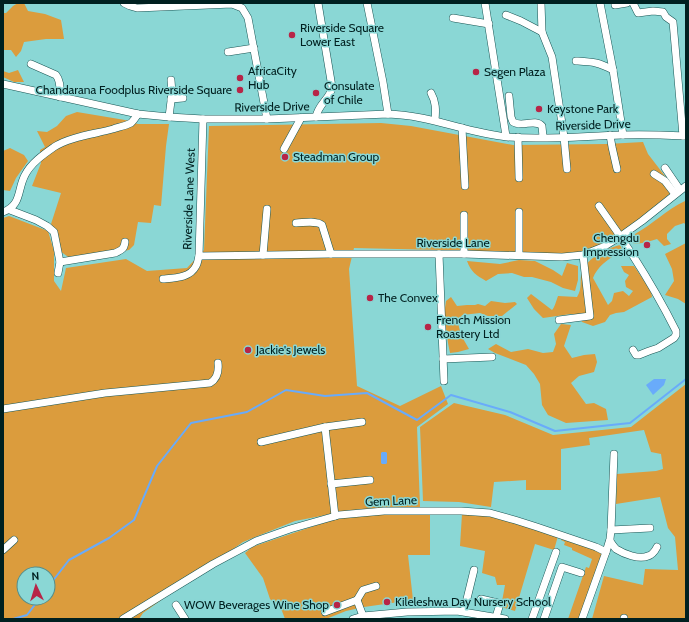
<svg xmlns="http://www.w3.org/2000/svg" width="689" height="622" font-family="Cabin,sans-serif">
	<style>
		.green { fill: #db9c3d; fill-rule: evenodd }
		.water { fill: #69abfa }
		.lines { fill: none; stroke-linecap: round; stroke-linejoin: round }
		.stream { stroke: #69abfa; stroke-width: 2 }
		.minor-casing { stroke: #185554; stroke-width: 8 }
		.minor { stroke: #fff; stroke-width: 7 }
		.poi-dot { fill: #b72547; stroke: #8ad7d5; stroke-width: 1.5 }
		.labels { text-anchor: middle; stroke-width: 3; stroke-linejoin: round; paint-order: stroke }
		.poi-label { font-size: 12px; fill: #002020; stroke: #8ad7d5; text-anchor: start }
		.street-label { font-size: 12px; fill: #002020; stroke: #8ad7d5 }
	</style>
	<rect width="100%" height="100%" fill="#8ad7d5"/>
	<!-- green -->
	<g class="green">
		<polygon points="18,3 24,3 28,11 45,14 61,20 64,39 46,39 24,42 21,51 16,57 11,50 3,50 3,13 6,13 13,6"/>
		<polygon points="18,70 24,82 14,82 3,77 3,71 9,73"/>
		<polygon points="77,112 125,120 138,124 169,124 166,146 161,206 154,205 151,223 138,222 134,245 129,250 71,259 60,251 56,232 51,224 61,193 32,186 41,163 40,150 45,147 37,131 47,132 57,126 66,116"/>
		<path d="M381 123 411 126 513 145 607 144 643 142 648 154 675 189 655 207 614 238 583 253H523L440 250 354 248 349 269 357 386 400 406 441 386 448 404 417 427 420 507 352 510 295 521 243 542 143 613 139 619H3V218L9 216 48 231 54 251V281L61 291 66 268 126 259 147 271 187 268 204 250 209 126ZM24 574H48V598H24Z"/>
		<polygon points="10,148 24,155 28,161 16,178 10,191 3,190 3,178 4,176 3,165 3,151"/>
		<path d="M685 201 686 203V225L684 223 675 226 667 234V239L671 244 664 246 657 239C649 241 641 245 633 243L635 234C653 224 666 210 685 201Z"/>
		<polygon points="686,243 686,304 678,299 665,295 674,281 672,269 665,254"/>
		<path d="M620 245 623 251C611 257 598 265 593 278L608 305 612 301 614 293 623 291 629 296 633 291 626 287 625 281 629 275 624 272 621 266H634L651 291 652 297 624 312 616 313 610 315 605 322 593 326 582 322 578 315 571 314 543 318 534 309 527 298 531 294 552 310C555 307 556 301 558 296L577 297C583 287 579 281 582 272 587 258 607 248 620 245Z"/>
		<path d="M519 260 535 261 553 270 562 276 567 263 578 266V280L575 291 563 288 551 282 532 277H524L512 273 498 274 486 281C476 275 471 272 467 261L500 264Z"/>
		<polygon points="451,297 457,306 467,305 475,305 478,304 485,306 491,301 505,303 515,302 517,304 502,316 488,316 480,313 462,315 458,323 461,335 469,349 458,352 450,353 448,343 444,315 446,301"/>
		<polygon points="561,324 571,325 564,346 572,358 584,355 595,354 597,362 594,372 579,376 571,383 586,404 594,403 606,409 608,420 566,423 548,415 542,405 540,384 534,374 526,365 495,353 488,349 496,344 511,352 528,349 543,353 553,352 556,344 554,334"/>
		<polygon points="686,384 686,619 592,619 604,576 643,585 645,569 678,570 675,537 668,528 660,497 616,504 617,474 656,471 663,469 661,454 651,452 644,430 589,438 590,445 561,449 561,490 526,490 526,480 494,482 491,507 459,502 423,501 420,427 454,403 505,415 553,435 631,427"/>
		<polygon points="382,513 430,513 430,555 408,555 413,600 364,607 346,611 326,619 285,619 282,611 270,599 263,578 245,553 252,547 335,519 356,516"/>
		<polygon points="462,514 489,516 558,536 554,550 535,544 515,611 501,607 505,585 497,585 495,577 482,573 485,551 460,546"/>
		<polygon points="563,537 605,553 581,619 568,619 586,567 589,568 592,559 572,550 572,548 564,545 565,542 561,540"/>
	</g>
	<!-- water -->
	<g class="water">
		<polygon points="654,379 666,379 664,385 653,395 646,385"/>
		<polygon points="382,452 386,452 387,453 387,463 386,464 382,464 381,463 381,453"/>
	</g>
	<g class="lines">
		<!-- stream -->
		<g class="stream">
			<polyline points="48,587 69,560 109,538 134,520 157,466 191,423 247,412 286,390 325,396 367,393 417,420 451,395 510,412 555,431 630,423 686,379"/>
			<polyline points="13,619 27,615 40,598"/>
		</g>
		<defs>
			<g id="minor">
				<polyline points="124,3 130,6 137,8 232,4 242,8 248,18 267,119"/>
				<polyline points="367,3 383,82 388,114"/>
				<polyline points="485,3 506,136"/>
				<polyline points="541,3 542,32 552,57 564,137 567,169"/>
				<polyline points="600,3 613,70 623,135"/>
				<polyline points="633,3 638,13 653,11 663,12 666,17 673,22 683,136"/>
				<polyline points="615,5 627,3"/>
				<polyline points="506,15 521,21 542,32"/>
				<polyline points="453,18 489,24"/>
				<polyline points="228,52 254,48"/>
				<path d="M576 61C593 62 598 62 613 70"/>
				<path d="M31 64 56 75C61 81 60 89 60 97"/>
				<path d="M3 84 138 114 169 117 203 119H267L388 114C429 115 467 133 507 137 545 140 584 136 622 135 643 134 665 135 686 136"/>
				<path d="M431 93C436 102 436 110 435 120"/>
				<path d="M509 96 511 117 513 122C522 128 535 118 542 126L543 137"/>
				<polyline points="171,99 183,98"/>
				<polyline points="169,117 172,93 171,80"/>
				<path d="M316 117C318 104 331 98 332 87L318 3"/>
				<polyline points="462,128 465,186"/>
				<polyline points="610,135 612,147 617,169"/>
				<polyline points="518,137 519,178"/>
				<polyline points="284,149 301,118"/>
				<polyline points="665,168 680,190"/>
				<polyline points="654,174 665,181 675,194"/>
				<path d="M599 206C628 246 654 287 676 331V335L674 338 658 348 649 351 639 355H636L633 350"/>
				<polyline points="10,210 36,220 47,226 54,232 60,262 58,273"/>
				<path d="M3 212C22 205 17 190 25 175 31 163 44 154 54 147 69 137 95 134 113 129 119 127 125 126 131 123 134 120 136 117 138 114"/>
				<polyline points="519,212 519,255"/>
				<polyline points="464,215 464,254"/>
				<path d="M296 223C303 223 316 220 322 225L331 254"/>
				<polyline points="439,254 444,381"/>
				<polyline points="263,255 267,209"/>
				<polyline points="199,256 331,254 464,254 562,257 583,255 603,247 621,236 642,221 686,186"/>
				<path d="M60 262 115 253C121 250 124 250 125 242"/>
				<path d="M163 279C175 278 190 278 196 266 198 263 198 259 199 256L203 119"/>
				<polyline points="559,320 590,316 583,255"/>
				<polyline points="443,359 492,357"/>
				<path d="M3 409 105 393 210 383C217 379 219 372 218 363"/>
				<polyline points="325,427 362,422"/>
				<polyline points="261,442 325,427 335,516"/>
				<polyline points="331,484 370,480"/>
				<polyline points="611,530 650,528"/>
				<path d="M610 541C612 544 614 547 616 549 624 554 639 560 648 556 652 555 655 551 657 547"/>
				<polyline points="3,550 14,540"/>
				<polyline points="606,552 610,539 611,530 614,454"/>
				<polyline points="481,599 498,603 499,607 496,617"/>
				<polyline points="357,600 363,590 376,586"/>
				<polyline points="176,605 185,619"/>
				<polyline points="464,611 474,570"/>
				<polyline points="325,612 357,600 363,616"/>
				<polyline points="624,618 624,619"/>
				<polyline points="123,619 213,564 256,541 290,529 339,515 384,511 461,511 490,513 515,520 537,527 596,547 606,552 582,619"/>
				<polyline points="353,619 363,616 407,612 457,611 505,619"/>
				<polyline points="532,619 556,552"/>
				<polyline points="544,619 562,567 581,573"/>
			</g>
		</defs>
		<!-- minor casing -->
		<use href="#minor" class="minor-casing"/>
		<!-- minor -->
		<use href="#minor" class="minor"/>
	</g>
	<!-- markers -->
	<g class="poi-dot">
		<circle cx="292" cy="35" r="4"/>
		<circle cx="476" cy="72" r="4"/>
		<circle cx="240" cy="78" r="4"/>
		<circle cx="240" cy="90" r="4"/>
		<circle cx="316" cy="93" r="4"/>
		<circle cx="539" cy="109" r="4"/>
		<circle cx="285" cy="157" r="4"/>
		<circle cx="647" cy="245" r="4"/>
		<circle cx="370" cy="298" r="4"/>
		<circle cx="428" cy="327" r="4"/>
		<circle cx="248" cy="350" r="4"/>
		<circle cx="387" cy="602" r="4"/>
		<circle cx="337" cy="605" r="4"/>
	</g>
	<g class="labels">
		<!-- poi labels -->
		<g class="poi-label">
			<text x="300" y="32">Riverside Square<tspan x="300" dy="14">Lower East</tspan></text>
			<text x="248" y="75">AfricaCity<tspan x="248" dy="14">Hub</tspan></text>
			<text x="484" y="76">Segen Plaza</text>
			<text x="324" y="90">Consulate<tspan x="324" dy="14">of Chile</tspan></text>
			<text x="232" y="94" text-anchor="end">Chandarana Foodplus Riverside Square</text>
			<text x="547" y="113">Keystone Park</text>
			<text x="293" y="161">Steadman Group</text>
			<text x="639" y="242" text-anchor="end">Chengdu<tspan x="639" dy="14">Impression</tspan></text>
			<text x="378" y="302">The Convex</text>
			<text x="436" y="324">French Mission<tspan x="436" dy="14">Roastery Ltd</tspan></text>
			<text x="256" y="354">Jackie's Jewels</text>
			<text x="395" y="606">Kileleshwa Day Nursery School</text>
			<text x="329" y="609" text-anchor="end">WOW Beverages Wine Shop</text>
		</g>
		<!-- street labels -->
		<g class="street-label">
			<text transform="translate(272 107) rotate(-1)" y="4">Riverside Drive</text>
			<text transform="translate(593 125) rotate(-2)" y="4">Riverside Drive</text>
			<text transform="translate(189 199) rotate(-88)" y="4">Riverside Lane West</text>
			<text x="453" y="247">Riverside Lane</text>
			<text transform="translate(391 501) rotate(-2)" y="4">Gem Lane</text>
		</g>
	</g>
	<!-- border -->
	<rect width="689" height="622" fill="none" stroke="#002020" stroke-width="8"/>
	<!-- north arrow -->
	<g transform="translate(36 586) rotate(356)"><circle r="19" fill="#8ad7d5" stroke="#538e8d"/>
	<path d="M0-3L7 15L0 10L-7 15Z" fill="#b72547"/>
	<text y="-6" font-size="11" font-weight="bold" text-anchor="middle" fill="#002020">N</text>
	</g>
</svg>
